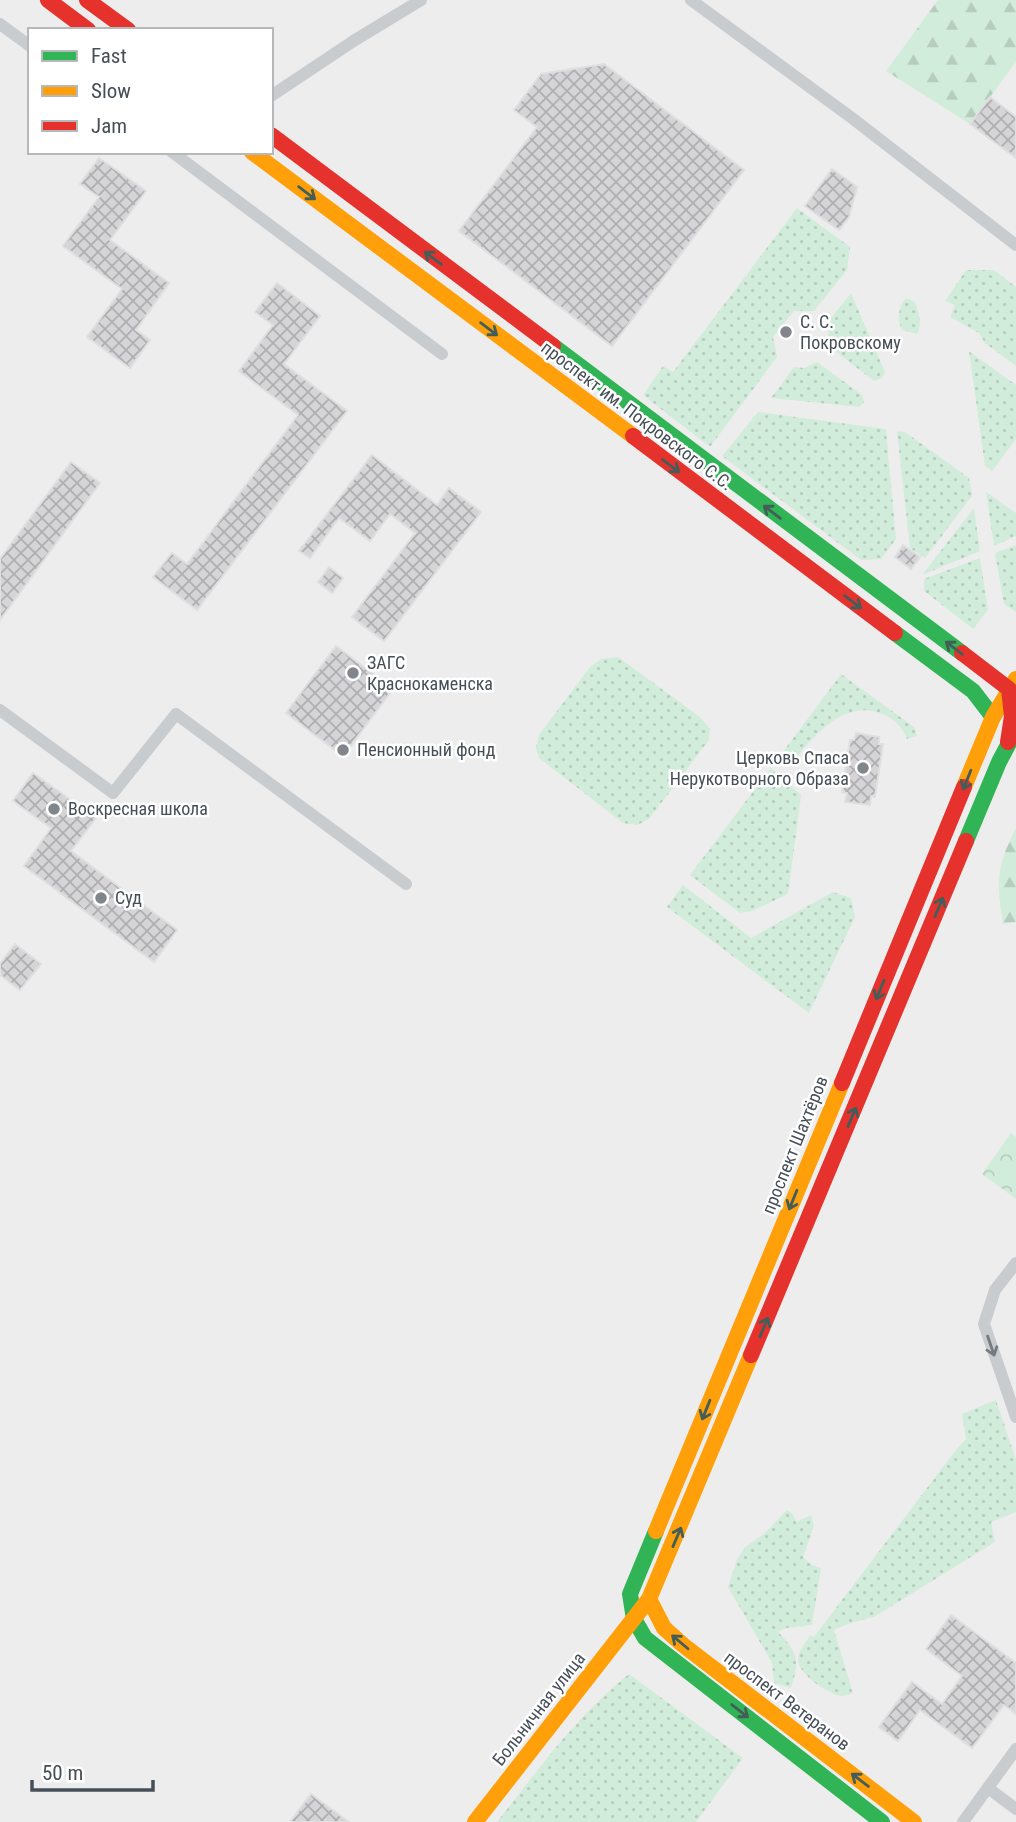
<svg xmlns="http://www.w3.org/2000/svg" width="1016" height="1822" font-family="'Roboto Condensed',sans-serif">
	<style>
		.grass { fill: url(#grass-dots) }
		.forest { fill: url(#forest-firs) }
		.park { fill: url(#park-crowns) }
		.building { fill: url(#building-cross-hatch); stroke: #dfdfe0; stroke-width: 2 }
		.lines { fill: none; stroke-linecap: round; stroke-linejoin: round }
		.street { stroke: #c9ccce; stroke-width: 12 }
		.fast { stroke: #30b455; stroke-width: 16 }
		.slow { stroke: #ff9f0a; stroke-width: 16 }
		.jam { stroke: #e5322d; stroke-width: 16 }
		.oneway { stroke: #435e58 }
		.oneway2 { stroke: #747b81 }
		.poi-dot { fill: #81868c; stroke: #fff; stroke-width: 2.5 }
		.labels { text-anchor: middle; stroke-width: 5; stroke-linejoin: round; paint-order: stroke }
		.poi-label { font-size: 18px; fill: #464f58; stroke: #fff; text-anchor: start }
		.street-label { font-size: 18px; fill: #464f58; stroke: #fff }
	</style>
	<defs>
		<pattern id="grass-dots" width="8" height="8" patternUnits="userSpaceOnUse" patternTransform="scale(1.75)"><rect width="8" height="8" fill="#d2ecdc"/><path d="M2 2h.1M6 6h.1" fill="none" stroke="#b6ccbf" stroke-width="1.8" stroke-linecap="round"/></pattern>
		<pattern id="forest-firs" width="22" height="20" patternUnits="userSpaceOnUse" patternTransform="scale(1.75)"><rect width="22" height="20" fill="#d2ecdc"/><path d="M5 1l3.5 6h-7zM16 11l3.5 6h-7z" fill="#b6ccbf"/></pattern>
		<pattern id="park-crowns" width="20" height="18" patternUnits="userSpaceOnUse" patternTransform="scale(1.75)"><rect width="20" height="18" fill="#d2ecdc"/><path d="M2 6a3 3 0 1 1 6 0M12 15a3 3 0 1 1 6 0" fill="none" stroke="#b6ccbf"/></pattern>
		<pattern id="building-cross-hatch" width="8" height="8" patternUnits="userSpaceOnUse" patternTransform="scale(1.75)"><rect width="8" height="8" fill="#d5d5d7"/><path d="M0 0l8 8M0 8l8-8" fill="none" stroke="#afafb1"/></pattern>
	</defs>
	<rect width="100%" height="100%" fill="#eeeded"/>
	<!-- grass -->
	<g class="grass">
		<polygon points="797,208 850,247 847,270 814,311 794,311 773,337 777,357 710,447 643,395 663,366 673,372"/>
		<polygon points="966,270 994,270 1016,287 1016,366 985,343 979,333 950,317 955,305 945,301"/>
		<polygon points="851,293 885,372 882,378 874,381 826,344 829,330 827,323"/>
		<path d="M906 298 915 302C918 312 923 323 917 334L902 330C897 319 898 307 906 298Z"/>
		<polygon points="969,351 1016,385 1016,439 992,471 985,466"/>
		<polygon points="817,362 862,395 864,402 859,407 771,398 794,367 804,368"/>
		<polygon points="758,412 886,429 896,539 881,559 861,560 722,456"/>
		<polygon points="897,431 905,432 969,478 972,496 925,558 910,548"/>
		<polygon points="986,492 1016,513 1016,536 994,546"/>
		<polygon points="974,508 980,551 922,575"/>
		<polygon points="1016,545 1016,612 1004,604 995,553"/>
		<polygon points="980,558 988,610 973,629 924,591 924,579"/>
		<polygon points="618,657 700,717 710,729 709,740 649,819 637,825 623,823 539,758 536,748 539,735 590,667 601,659"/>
		<path d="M841 674 914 727 917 736 907 739C902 726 893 718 880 713 845 701 817 732 797 757L777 760Z"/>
		<polygon points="771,768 801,795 788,894 752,911 740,913 690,875"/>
		<polygon points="683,885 751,938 833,892 851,898 855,917 809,1013 667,907"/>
		<path d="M996 1400 1016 1460V1512L991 1522 995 1542 874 1617 850 1623 834 1630 853 1693C850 1694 846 1696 842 1696 829 1695 800 1675 798 1661 797 1652 806 1643 810 1635L814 1637 955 1451 966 1439 962 1414Z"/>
		<path d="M787 1510 792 1513 796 1522 811 1515 814 1526 803 1557 812 1565 821 1568 812 1625 786 1628 778 1632C798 1652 800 1660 791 1688L774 1683 772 1663 728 1587 736 1562 744 1548 765 1533Z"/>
		<path d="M629 1674 743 1758 696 1822H497C539 1769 576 1716 629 1674Z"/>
	</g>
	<!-- forest -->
	<g class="forest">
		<polygon points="938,0 1016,0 1016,62 970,124 886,71"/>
		<path d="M1016 828V922L1003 924C996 881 996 867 1016 828Z"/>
	</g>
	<!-- park -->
	<polygon class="park" points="1011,1133 1016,1137 1016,1199 982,1174"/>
	<!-- building -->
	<g class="building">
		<polygon points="604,64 744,170 612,346 459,231 537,127 514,110 541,74"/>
		<polygon points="990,97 1016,117 1016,158 970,124"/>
		<polygon points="99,158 146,191 110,240 169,283 136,330 150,340 130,368 87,337 122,289 63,246 99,197 80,184"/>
		<polygon points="832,169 857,187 849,217 839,230 805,206"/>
		<polygon points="277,283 320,316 284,364 347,411 197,610 153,577 172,553 187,564 298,415 239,371 273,325 255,312"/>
		<polygon points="372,455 437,505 449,488 481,512 384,641 352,617 415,533 390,514 370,541 339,518 310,558 299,551"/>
		<polygon points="71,462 100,483 0,620 0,559"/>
		<polygon points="903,545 920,557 911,569 895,557"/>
		<polygon points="329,567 343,578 332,593 318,582"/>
		<polygon points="336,646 393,689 343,756 286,713"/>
		<polygon points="856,733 879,737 879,744 883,744 875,797 871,796 870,805 845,802 847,793 842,792 850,740 854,740"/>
		<polygon points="33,773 96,818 71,851 177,930 154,962 24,866 51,828 13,801"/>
		<polygon points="15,944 41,964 20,990 0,975 0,964"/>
		<polygon points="951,1615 1016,1663 1016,1714 1004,1705 972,1748 920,1710 898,1741 879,1727 912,1682 942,1704 962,1676 926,1649"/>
		<polygon points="311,1794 349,1822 290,1822"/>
	</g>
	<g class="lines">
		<!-- street -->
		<g class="street">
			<polyline points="691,0 852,118 1016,245"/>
			<polyline points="0,24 30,46"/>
			<polyline points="271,96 355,40 421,0"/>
			<polyline points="172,152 442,354"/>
			<polyline points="0,710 113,793 176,714 406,884"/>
			<polyline points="1016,1263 995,1290 984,1324 1016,1417"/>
			<polyline points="988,1788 1016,1809"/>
			<polyline points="963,1822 1016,1749"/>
		</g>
		<!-- fast -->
		<g class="fast">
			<polyline points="553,346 962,653"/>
			<polyline points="895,633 973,691 993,717"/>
			<polyline points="966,841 999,762 1016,730"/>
			<polyline points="656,1531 630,1594 634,1619 645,1638 882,1822"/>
		</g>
		<!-- slow -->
		<g class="slow">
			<polyline points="252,152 633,436"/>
			<polyline points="964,787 993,717 1016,679"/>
			<polyline points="656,1531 842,1083"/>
			<polyline points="649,1599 664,1628 683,1645 914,1822"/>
			<polyline points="475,1822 649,1599 751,1355"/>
		</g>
		<!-- jam -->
		<g class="jam">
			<polyline points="48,0 88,30"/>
			<polyline points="87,0 128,30"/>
			<polyline points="271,135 553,346"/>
			<polyline points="633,436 895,633"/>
			<polyline points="962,653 1009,689 1012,716 1008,742"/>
			<polyline points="842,1083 964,787"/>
			<polyline points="751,1355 966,841"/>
		</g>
	</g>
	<!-- one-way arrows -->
	<defs><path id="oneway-shaft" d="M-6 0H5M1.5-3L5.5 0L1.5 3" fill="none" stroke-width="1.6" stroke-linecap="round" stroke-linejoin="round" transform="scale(1.75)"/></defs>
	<g class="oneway">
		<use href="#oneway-shaft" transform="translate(307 193) rotate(37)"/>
		<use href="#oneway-shaft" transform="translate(433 258) rotate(-143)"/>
		<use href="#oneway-shaft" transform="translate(489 329) rotate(37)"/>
		<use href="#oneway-shaft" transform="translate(671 466) rotate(37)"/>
		<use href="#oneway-shaft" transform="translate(772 512) rotate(-143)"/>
		<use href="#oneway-shaft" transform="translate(853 602) rotate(37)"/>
		<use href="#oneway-shaft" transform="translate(954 648) rotate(-143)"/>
		<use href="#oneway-shaft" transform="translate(967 780) rotate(112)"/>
		<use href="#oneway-shaft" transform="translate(939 907) rotate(-67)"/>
		<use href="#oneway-shaft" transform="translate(880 990) rotate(112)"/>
		<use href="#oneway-shaft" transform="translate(852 1117) rotate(-67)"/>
		<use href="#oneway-shaft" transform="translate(793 1200) rotate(112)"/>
		<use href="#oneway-shaft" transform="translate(764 1327) rotate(-67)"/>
		<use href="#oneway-shaft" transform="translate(706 1410) rotate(112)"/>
		<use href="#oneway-shaft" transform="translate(677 1537) rotate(-67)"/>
		<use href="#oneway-shaft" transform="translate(680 1642) rotate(-140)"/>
		<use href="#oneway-shaft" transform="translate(740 1711) rotate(38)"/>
		<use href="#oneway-shaft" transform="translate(860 1780) rotate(-143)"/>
	</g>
	<use class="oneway2" href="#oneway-shaft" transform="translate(991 1346) rotate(71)"/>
	<!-- markers -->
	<g class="poi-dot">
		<circle cx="786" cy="332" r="7"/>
		<circle cx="353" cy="673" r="7"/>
		<circle cx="343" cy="750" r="7"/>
		<circle cx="863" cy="768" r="7"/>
		<circle cx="54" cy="809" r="7"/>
		<circle cx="101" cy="898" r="7"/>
	</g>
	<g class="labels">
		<!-- poi labels -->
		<g class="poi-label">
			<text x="800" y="328">С. С.<tspan x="800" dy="21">Покровскому</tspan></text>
			<text x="367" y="669">ЗАГС<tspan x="367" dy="21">Краснокаменска</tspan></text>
			<text x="357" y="756">Пенсионный фонд</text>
			<text x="849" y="764" text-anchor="end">Церковь Спаса<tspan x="849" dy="21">Нерукотворного Образа</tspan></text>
			<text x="68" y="815">Воскресная школа</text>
			<text x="115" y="904">Суд</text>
		</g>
		<!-- street labels -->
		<g class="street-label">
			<text transform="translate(637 416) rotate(37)" y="6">проспект им. Покровского С.С.</text>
			<text transform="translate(795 1145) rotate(-68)" y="6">проспект Шахтёров</text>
			<text transform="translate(787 1701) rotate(37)" y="6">проспект Ветеранов</text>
			<text transform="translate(539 1709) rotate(-52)" y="6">Больничная улица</text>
		</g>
	</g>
	<!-- legend -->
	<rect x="28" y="28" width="245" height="126" fill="#ffffff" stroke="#b5b9bc" stroke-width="2"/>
	<rect x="42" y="51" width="35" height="10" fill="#30b455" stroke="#b5b9bc" stroke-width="2"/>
	<text x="91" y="63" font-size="21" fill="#464f58">Fast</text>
	<rect x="42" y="86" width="35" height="10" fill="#ff9f0a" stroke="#b5b9bc" stroke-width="2"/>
	<text x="91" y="98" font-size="21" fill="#464f58">Slow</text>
	<rect x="42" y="121" width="35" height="10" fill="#e5322d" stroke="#b5b9bc" stroke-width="2"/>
	<text x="91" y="133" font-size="21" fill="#464f58">Jam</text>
	<!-- scale -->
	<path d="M32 1780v10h121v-10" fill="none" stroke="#464f58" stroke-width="3.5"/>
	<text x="42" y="1780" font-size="21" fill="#464f58" stroke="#ffffff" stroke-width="5" paint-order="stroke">50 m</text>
</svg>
